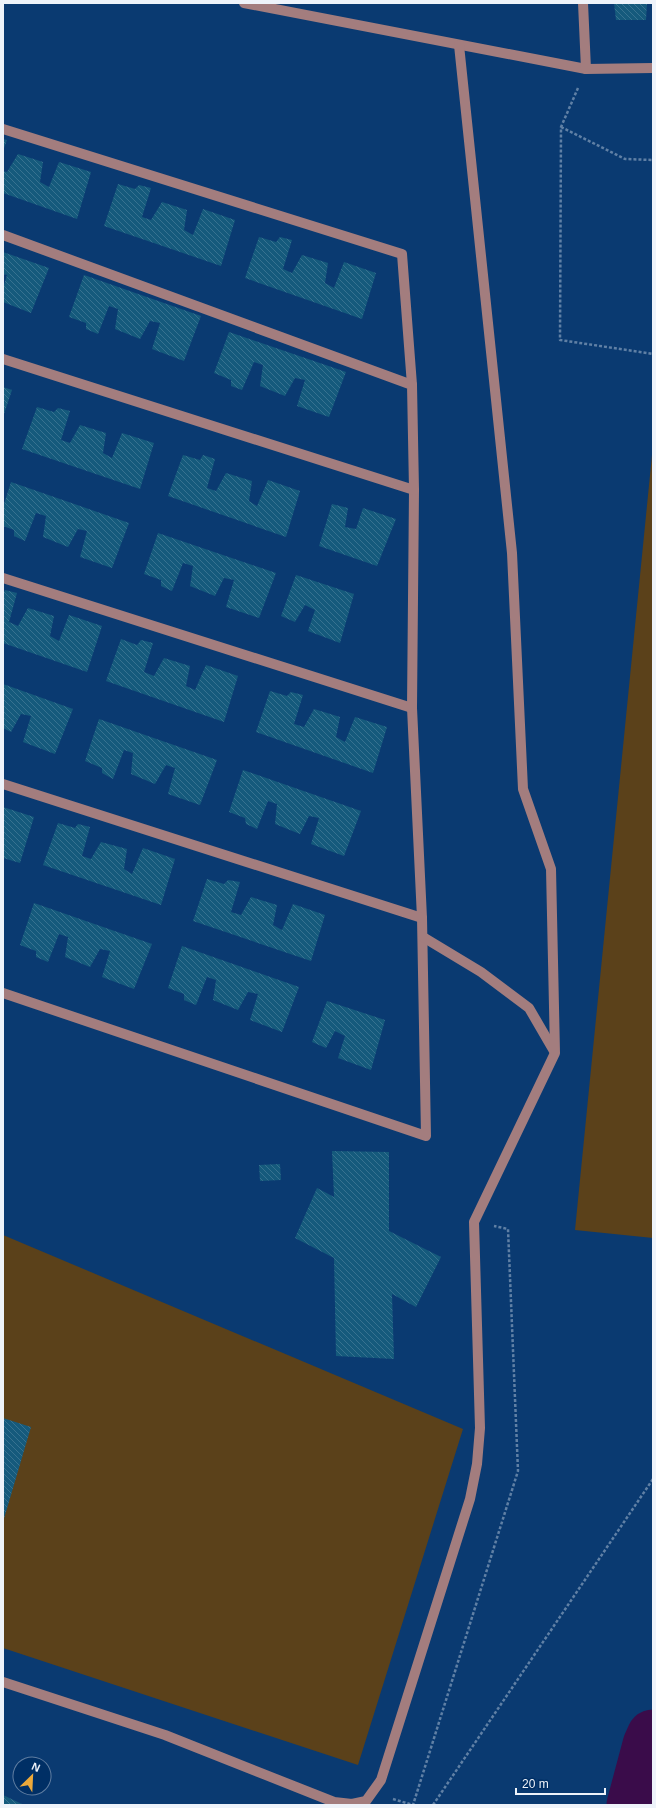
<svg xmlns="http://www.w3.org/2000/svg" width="656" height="1808" font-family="Helvetica,sans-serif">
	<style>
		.pitch { fill: #5b411a }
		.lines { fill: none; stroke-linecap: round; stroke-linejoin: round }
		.river { stroke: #3a0c4a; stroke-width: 53 }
		.building { fill: url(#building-back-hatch) }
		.path { stroke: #6080a5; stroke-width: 2.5; stroke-dasharray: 3 2; stroke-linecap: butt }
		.minor { stroke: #a37d7e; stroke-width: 10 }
	</style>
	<defs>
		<pattern id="building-back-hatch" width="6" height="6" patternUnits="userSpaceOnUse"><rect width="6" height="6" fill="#155a7c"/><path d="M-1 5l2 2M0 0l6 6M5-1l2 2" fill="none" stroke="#377290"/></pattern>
	</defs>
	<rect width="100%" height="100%" fill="#0a3a71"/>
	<!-- pitch -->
	<g class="pitch">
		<polygon points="653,445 653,1238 575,1230"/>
		<polygon points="3,1235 463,1429 358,1765 3,1648"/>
	</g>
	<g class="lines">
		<!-- river -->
		<polyline class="river" points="633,1805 649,1745 653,1736"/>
	</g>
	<!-- building -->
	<g class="building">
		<polygon points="614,3 647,3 646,20 616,20"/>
		<polygon points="3,139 7,140 3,151"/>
		<polygon points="18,154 43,162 40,182 49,187 59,162 91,172 77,219 3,193 3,171 7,172"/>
		<polygon points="118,184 135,189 139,185 151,188 142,217 151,220 162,202 187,210 184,230 193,235 203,209 235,220 221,266 104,226"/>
		<polygon points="259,237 276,242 280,237 292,240 283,269 292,273 302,255 328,263 325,283 334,288 344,262 376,273 362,319 245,278"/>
		<polygon points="3,252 49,268 31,313 3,302 3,288 7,275 3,274"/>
		<polygon points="84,275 201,316 184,361 152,349 160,323 150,321 140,339 115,329 118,309 109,306 98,334 86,329 86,323 69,317"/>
		<polygon points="229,332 346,372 329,417 297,406 305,380 295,378 285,396 260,386 263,365 254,362 242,390 231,386 231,380 214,373"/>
		<polygon points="3,387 12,390 3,417"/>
		<polygon points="37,407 54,412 58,408 70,411 61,440 70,443 80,425 106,433 103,453 112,458 122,433 154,443 140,489 22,449"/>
		<polygon points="183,455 200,460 203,455 215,459 207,488 216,491 226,473 252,481 249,501 257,506 268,480 300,491 286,537 168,496"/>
		<polygon points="11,482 129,523 112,568 80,557 87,531 78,529 68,547 43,537 46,516 36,513 25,541 14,536 14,530 3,526 3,507"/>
		<polygon points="332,504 348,508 345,527 356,529 363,508 396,519 377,566 319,546"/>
		<polygon points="158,533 276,573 259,618 226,607 234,580 224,578 215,596 190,586 193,566 183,563 172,591 161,586 161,580 144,574"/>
		<polygon points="296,575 354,594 340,643 308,631 315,610 305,605 295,622 281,616"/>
		<polygon points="5,590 17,593 9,622 18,626 28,608 54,616 50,636 59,641 69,615 102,626 87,672 3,643 3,593"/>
		<polygon points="121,639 137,645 141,640 153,643 144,672 154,676 164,658 190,666 186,686 195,690 206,665 238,676 224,722 106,681"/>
		<polygon points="3,684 73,709 55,754 23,742 31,716 21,714 11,732 3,728"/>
		<polygon points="270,691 287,696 291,692 303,695 294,724 304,727 314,709 340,717 336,737 345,742 355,717 387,727 373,773 256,732"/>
		<polygon points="99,719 217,760 200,805 168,794 175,768 166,765 155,784 131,774 133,753 124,750 113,779 102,773 102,768 85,761"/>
		<polygon points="243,770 361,811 344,856 311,844 319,818 309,816 300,834 275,824 277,804 268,801 257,829 246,824 245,818 229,812"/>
		<polygon points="3,807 34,817 20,863 3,858"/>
		<polygon points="58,823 75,828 78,824 90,827 82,856 91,859 101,842 127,849 124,869 132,874 143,848 175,859 161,905 43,865"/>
		<polygon points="207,879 224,884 228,880 240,882 231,912 241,915 251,897 277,905 273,925 282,930 293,904 325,915 311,961 193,921"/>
		<polygon points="34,903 152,944 134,989 102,977 110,951 100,949 90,967 65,957 68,937 59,934 48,962 36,957 36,951 20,945"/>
		<polygon points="182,946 299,987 282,1032 250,1020 258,994 248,992 238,1010 213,1000 216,980 207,977 196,1005 184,1000 184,994 168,988"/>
		<polygon points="327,1001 385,1020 371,1070 338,1058 345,1036 335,1031 326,1048 312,1042"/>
		<polygon points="332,1151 389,1152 389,1231 441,1257 416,1307 392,1294 394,1359 336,1356 334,1258 295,1238 317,1188 334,1197"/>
		<polygon points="280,1164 281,1180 260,1181 259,1165"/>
		<polygon points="3,1418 31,1427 3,1522"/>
		<polygon points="3,1795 24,1805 3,1805"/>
	</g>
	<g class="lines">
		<!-- path -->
		<g class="path">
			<polyline points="578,88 561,127 560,340 653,354"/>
			<polyline points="561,127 625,159 653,160"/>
			<polyline points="393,1799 413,1805 518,1471 508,1229 494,1226"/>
			<polyline points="433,1805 653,1479"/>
		</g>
		<!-- minor -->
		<g class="minor">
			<polyline points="244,3 586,69 653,68"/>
			<polyline points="583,3 586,69"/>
			<polyline points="3,129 402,254 412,385"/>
			<polyline points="3,235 412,385 414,490 412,708 422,918 426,1136 3,993"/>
			<polyline points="3,359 414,490"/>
			<polyline points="3,578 412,708"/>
			<polyline points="3,784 422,918"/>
			<polyline points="423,937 481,972 529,1008 554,1051"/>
			<polyline points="3,1682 165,1735 334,1802 352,1804 366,1801 381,1780 470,1499 477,1464 480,1428 474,1222 555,1053 551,869 523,789 512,553 459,45"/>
		</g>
	</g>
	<!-- border -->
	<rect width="656" height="1808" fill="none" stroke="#eef3fa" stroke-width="8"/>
	<!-- north arrow -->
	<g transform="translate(32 1776) rotate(24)"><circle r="19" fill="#002f65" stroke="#5f7da1"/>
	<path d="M0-3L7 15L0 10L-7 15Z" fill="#eca93a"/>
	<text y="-6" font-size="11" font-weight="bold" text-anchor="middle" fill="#eef3fa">N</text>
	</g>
	<!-- scale -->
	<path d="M516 1788v6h89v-6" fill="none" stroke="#eef3fa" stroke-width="2"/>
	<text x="522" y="1788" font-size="12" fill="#eef3fa" stroke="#002f65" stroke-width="3" paint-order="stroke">20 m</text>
</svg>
